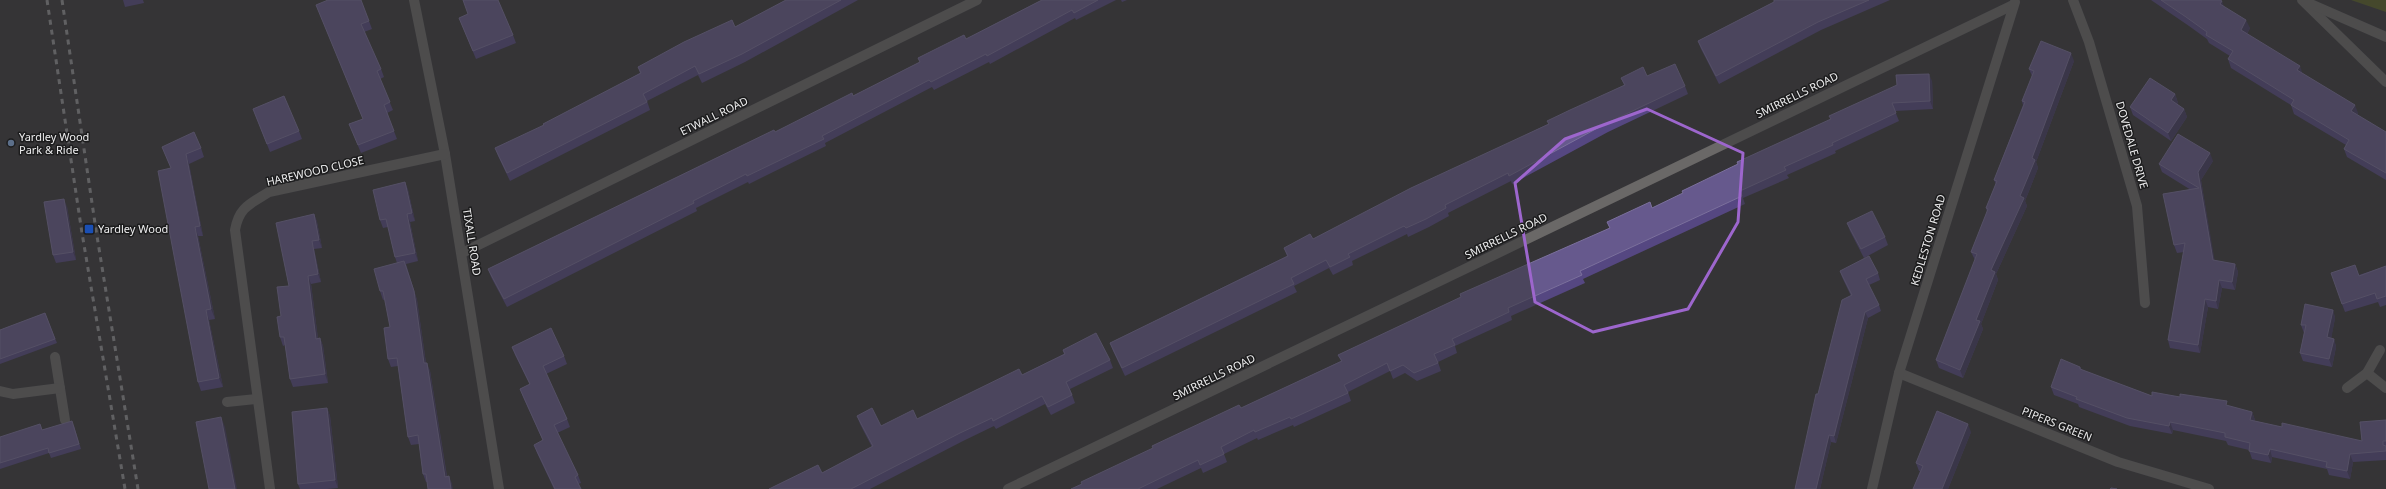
<svg xmlns="http://www.w3.org/2000/svg" width="2386" height="489" font-family="'Noto Sans',sans-serif">
	<style>
		.green { fill: #596121 }
		.lines { fill: none; stroke-linecap: round; stroke-linejoin: round }
		.minor { stroke: #6a6867; stroke-width: 10 }
		.rail { stroke: #969698; stroke-width: 3; stroke-dasharray: 5 5; stroke-linecap: butt }
		.wall { fill: #554781 }
		.shaded-wall { fill: #42385f }
		.building { fill: #66598d; stroke: #7b709c }
		.marked { fill: none; stroke: #9d66cd; stroke-width: 3; stroke-linejoin: round }
		.service-dot { fill: #5c6f8a; stroke: #1c1c1d; stroke-width: 1.5 }
		.transit-dot { fill: #1a4fb4; stroke: #1c1c1d; stroke-width: 1.5 }
		.labels { text-anchor: middle; stroke-width: 3; stroke-linejoin: round; paint-order: stroke }
		.street-label { font-size: 11px; fill: #ededee; stroke: #1c1c1d }
		.poi-label { font-size: 11px; fill: #ededee; stroke: #1c1c1d; text-anchor: start }
	</style>
	<rect width="100%" height="100%" fill="#353437"/>
	<!-- green -->
	<polygon class="green" points="2351,0 2386,0 2386,12"/>
	<g class="lines">
		<!-- minor -->
		<g class="minor">
			<polyline points="414,0 445,154 499,489"/>
			<polyline points="2073,0 2089,42 2137,206 2145,303"/>
			<polyline points="2302,0 2386,82"/>
			<polyline points="2306,2 2386,37"/>
			<polyline points="462,253 977,0"/>
			<polyline points="55,357 65,420"/>
			<polyline points="1899,373 2118,462 2209,489"/>
			<polyline points="2367,373 2386,388"/>
			<polyline points="2347,388 2367,373 2380,350"/>
			<polyline points="0,391 13,394 60,388"/>
			<polyline points="227,402 257,399"/>
			<path d="M270 489 235 230C239 207 250 204 269 192L445 154"/>
			<polyline points="1008,489 2013,5"/>
			<polyline points="1872,489 1899,373 2015,2"/>
		</g>
		<!-- rail -->
		<g class="rail">
			<polyline points="47,0 82,233 125,489"/>
			<polyline points="62,0 96,230 138,489"/>
		</g>
	</g>
	<!-- wall -->
	<g class="wall">
		<polygon points="123,0 143,0 144,3 125,7"/>
		<polygon points="786,0 858,0 745,62 702,83 698,75 647,101 650,110 510,181 498,156 495,148 544,126 640,73 638,67 735,27"/>
		<polygon points="1042,0 1116,0 1076,20 1075,18 990,64 989,62 934,90 932,87 825,143 826,146 749,184 748,182 696,208 697,211 507,307 491,277 488,269 775,132 853,96 920,62 918,58 966,39"/>
		<polygon points="1121,0 1127,0 1122,2"/>
		<polygon points="1774,0 1890,0 1821,30 1719,84 1701,49 1698,41 1774,2"/>
		<polygon points="2151,0 2220,0 2224,7 2250,28 2247,34 2358,113 2357,115 2386,132 2386,180 2347,157 2344,149 2346,145 2294,114 2291,105 2231,68 2228,59 2230,56 2209,43 2207,39 2189,26"/>
		<polygon points="316,5 369,21 372,29 364,32 381,69 384,77 380,79 393,110 387,113 397,139 361,153 349,124 363,119"/>
		<polygon points="459,18 513,35 516,43 476,59"/>
		<polygon points="2074,61 2036,162 2038,168 2025,201 2027,206 1996,274 1998,280 1981,324 1983,329 1963,378 1939,368 1936,360 1975,260 1971,252 1987,212 1986,208 1996,184 1994,180 2023,105 2022,101 2032,76 2029,69"/>
		<polygon points="1647,76 1685,86 1688,94 1608,132 1512,184 1511,181 1448,213 1449,216 1429,227 1408,237 1407,234 1352,261 1353,265 1333,275 1329,268 1294,286 1297,292 1125,376 1113,351 1110,343 1287,256 1284,248 1313,239 1548,124 1624,85 1621,78"/>
		<polygon points="1932,81 1933,109 1895,111 1899,121 1835,151 1836,153 1787,175 1789,178 1743,198 1745,204 1583,279 1585,283 1511,316 1512,320 1455,346 1457,353 1438,362 1441,371 1417,381 1405,373 1393,379 1390,371 1348,392 1351,401 1294,427 1293,425 1258,440 1257,438 1224,454 1227,462 1203,473 1201,468 1157,489 1071,489 1341,361 1338,355 1610,228 1607,222 1652,208"/>
		<polygon points="2175,94 2178,103 2177,104 2184,109 2187,117 2171,141 2133,115 2130,107"/>
		<polygon points="253,109 299,131 302,139 270,152"/>
		<polygon points="162,147 201,148 204,157 189,164 203,236 198,236 215,319 209,320 223,387 201,391 198,382 171,168"/>
		<polygon points="2213,161 2201,180 2214,261 2235,264 2238,272 2235,290 2222,288 2218,309 2208,307 2200,353 2170,348 2168,340 2184,252 2177,253 2174,245 2191,190 2162,172 2159,164"/>
		<polygon points="405,182 408,190 415,221 410,222 418,261 406,264 417,300 426,363 430,371 447,476 452,484 426,482 423,474 419,444 411,445 408,437 398,366 391,367 388,359 390,327 385,299 383,300 380,291 397,263 395,257 388,227 383,228 380,220"/>
		<polygon points="67,207 76,260 56,263 53,255"/>
		<polygon points="314,214 317,222 322,248 314,249 321,282 311,284 318,339 320,338 323,346 328,383 293,387 290,379 285,345 283,346 280,337 281,316 289,286"/>
		<polygon points="1847,223 1885,237 1888,245 1864,258 1850,231"/>
		<polygon points="2386,266 2386,305 2380,307 2378,302 2345,312 2342,304 2359,275"/>
		<polygon points="1840,271 1878,273 1880,280 1869,285 1879,305 1881,311 1868,318 1836,443 1831,442 1820,489 1795,489 1818,394 1851,296 1842,277"/>
		<polygon points="2333,310 2335,318 2331,338 2334,339 2336,347 2332,367 2303,361 2300,353 2304,333 2301,325"/>
		<polygon points="45,313 57,343 0,364 0,330"/>
		<polygon points="512,347 564,356 567,364 546,374 567,419 570,427 557,433 578,475 581,483 578,484 581,489 554,489 537,453 534,445 543,441 523,397 520,389 530,385 515,355"/>
		<polygon points="1063,350 1110,360 1113,368 1070,389 1075,403 1051,415 1045,404 996,429 994,426 963,441 870,489 769,489 822,473 872,447 860,424 857,416 881,426 917,419 1022,375 1064,354"/>
		<polygon points="2080,367 2082,370 2152,396 2228,406 2252,412 2255,420 2255,421 2282,427 2362,441 2386,420 2386,460 2353,462 2350,479 2329,475 2327,469 2272,457 2271,463 2252,459 2249,450 2228,445 2226,441 2173,430 2172,434 2130,426 2079,407 2078,404 2054,395 2051,387"/>
		<polygon points="327,408 330,416 338,488 327,489 300,489 298,484"/>
		<polygon points="74,426 81,449 51,458 49,453 0,469 0,437 42,430"/>
		<polygon points="1971,432 1948,489 1913,489 1920,471 1919,471 1916,463"/>
	</g>
	<!-- shaded-wall -->
	<g class="shaded-wall">
		<polygon points="2222,1 2225,10 2220,4"/>
		<polygon points="2246,20 2250,28 2244,39 2241,30"/>
		<polygon points="2071,53 2074,61 2036,162 2038,168 2025,201 2027,206 1996,274 1998,280 1981,324 1983,329 1963,378 1960,370 1976,320 1991,270 2020,196 2032,158"/>
		<polygon points="2300,66 2303,75 2297,70"/>
		<polygon points="1929,74 1932,81 1933,109 1930,101"/>
		<polygon points="2175,94 2178,103 2174,109 2171,100"/>
		<polygon points="2355,105 2358,113 2354,120 2351,111"/>
		<polygon points="2184,109 2187,117 2171,141 2168,133"/>
		<polygon points="2210,153 2213,161 2201,180 2216,268 2213,260 2198,172"/>
		<polygon points="186,154 189,164 203,236 200,226"/>
		<polygon points="405,182 408,190 415,221 412,213"/>
		<polygon points="64,199 67,207 76,260 73,252"/>
		<polygon points="314,214 317,222 322,248 319,240"/>
		<polygon points="407,214 410,222 418,261 415,253"/>
		<polygon points="195,227 198,236 215,319 211,309"/>
		<polygon points="312,241 314,249 321,282 318,274"/>
		<polygon points="404,261 417,300 427,371 424,363"/>
		<polygon points="2235,264 2238,272 2235,290 2232,282"/>
		<polygon points="308,276 311,284 319,347 316,339"/>
		<polygon points="2219,280 2222,288 2218,309 2216,301"/>
		<polygon points="2205,299 2208,307 2200,353 2198,345"/>
		<polygon points="206,310 209,320 223,387 219,378"/>
		<polygon points="2333,310 2335,318 2330,346 2327,337"/>
		<polygon points="1865,312 1868,318 1836,443 1834,436"/>
		<polygon points="320,338 323,346 328,383 325,374"/>
		<polygon points="2334,339 2336,347 2332,367 2329,359"/>
		<polygon points="427,363 430,371 448,485 445,477"/>
		<polygon points="327,408 330,416 338,488 335,480"/>
		<polygon points="2252,412 2255,420 2253,428 2250,420"/>
		<polygon points="221,417 225,427 237,489 235,489"/>
		<polygon points="2170,422 2173,430 2172,434 2169,426"/>
		<polygon points="1968,424 1971,432 1948,489 1942,489"/>
		<polygon points="1829,435 1831,442 1820,489 1816,489"/>
		<polygon points="2270,449 2272,457 2271,463 2268,455"/>
		<polygon points="2350,454 2353,462 2350,479 2347,471"/>
		<polygon points="449,476 452,484 453,489 451,489"/>
	</g>
	<!-- building -->
	<g class="building">
		<polygon points="328,0 361,0 369,21 361,24 381,69 377,71 390,102 384,105 394,131 358,145 349,124 363,119 316,5"/>
		<polygon points="463,0 498,0 513,35 473,51 459,18 468,14"/>
		<polygon points="786,0 841,0 742,54 699,74 695,66 643,94 647,102 507,173 495,148 544,125 543,124 641,73 638,67 684,42 732,20 735,27"/>
		<polygon points="1042,0 1098,0 1074,13 1072,10 987,56 986,54 931,82 929,80 822,136 824,139 747,176 746,174 693,201 694,203 504,299 488,269 774,130 775,132 852,93 853,96 920,62 918,58 964,35 966,39"/>
		<polygon points="1774,0 1869,0 1818,22 1716,76 1698,41 1774,2"/>
		<polygon points="2161,0 2220,0 2222,1 2220,4 2246,20 2241,30 2300,66 2297,70 2355,105 2351,111 2386,132 2386,173 2344,149 2349,140 2291,105 2294,100 2228,59 2233,51 2206,35 2207,32 2186,17"/>
		<polygon points="2041,41 2071,53 2032,158 2035,160 2020,196 2024,198 1991,270 1995,272 1976,320 1980,321 1960,370 1936,360 1977,254 1971,252 1988,209 1986,208 1997,181 1994,180 2025,102 2022,101 2034,71 2029,69"/>
		<polygon points="1675,64 1685,86 1605,124 1509,176 1508,173 1445,205 1446,208 1426,219 1406,228 1404,226 1348,254 1350,257 1330,267 1326,260 1291,278 1294,284 1122,368 1110,343 1288,256 1284,248 1310,234 1313,239 1411,188 1549,124 1547,121 1570,110 1625,85 1621,78 1643,67 1647,76"/>
		<polygon points="1929,74 1930,101 1892,103 1896,113 1832,143 1833,145 1784,167 1786,170 1740,191 1742,196 1580,271 1582,275 1508,308 1509,312 1452,339 1455,345 1434,354 1438,363 1414,373 1403,365 1390,371 1387,363 1344,385 1348,393 1291,419 1290,417 1255,432 1254,430 1221,447 1224,454 1200,465 1198,460 1138,489 1071,489 1082,484 1081,482 1153,448 1152,446 1239,405 1241,408 1342,361 1338,355 1461,297 1460,294 1610,228 1607,222 1650,202 1652,208 1683,193 1682,191 1738,164 1737,162 1831,119 1829,116 1897,85 1896,75"/>
		<polygon points="2150,78 2175,94 2171,100 2184,109 2168,133 2130,107"/>
		<polygon points="284,96 299,131 267,144 253,109"/>
		<polygon points="194,132 201,148 186,154 200,226 195,227 211,309 206,310 219,378 198,382 158,171 171,168 162,147"/>
		<polygon points="2178,134 2210,153 2198,172 2213,260 2235,264 2232,282 2219,280 2216,301 2205,299 2198,345 2168,340 2185,243 2174,245 2163,194 2199,188 2159,164"/>
		<polygon points="405,182 412,213 407,214 415,253 395,257 386,219 380,220 373,190"/>
		<polygon points="64,199 73,252 53,255 44,202"/>
		<polygon points="1872,211 1885,237 1861,249 1847,223"/>
		<polygon points="314,214 319,240 312,241 318,274 308,276 316,339 320,338 325,374 290,379 284,337 280,337 277,317 281,316 277,287 289,286 276,223"/>
		<polygon points="1869,256 1878,273 1866,279 1879,305 1865,312 1834,436 1829,435 1816,489 1795,489 1816,394 1818,394 1842,300 1852,295 1840,271"/>
		<polygon points="404,261 414,291 424,363 427,363 445,477 449,476 451,489 428,489 426,474 423,474 418,435 408,437 397,358 388,359 384,328 390,327 383,291 380,291 374,269"/>
		<polygon points="2355,265 2359,276 2386,266 2386,296 2377,299 2375,293 2342,304 2331,273"/>
		<polygon points="2305,304 2333,310 2327,337 2334,339 2329,359 2300,353 2306,325 2301,325"/>
		<polygon points="45,313 55,339 0,359 0,330"/>
		<polygon points="551,328 564,356 543,366 567,419 554,425 578,475 575,477 581,489 555,489 534,445 543,440 520,389 530,384 512,347"/>
		<polygon points="1096,333 1110,360 1066,382 1072,395 1048,407 1042,396 993,421 992,418 960,433 851,489 769,489 818,465 822,473 873,446 857,416 872,408 881,426 913,410 917,419 1019,369 1022,375 1065,354 1063,350"/>
		<polygon points="2061,359 2080,367 2080,369 2152,396 2152,392 2180,397 2180,394 2227,401 2226,405 2252,412 2250,420 2282,427 2282,423 2362,441 2360,422 2386,420 2386,441 2383,441 2383,445 2386,446 2386,451 2350,454 2347,471 2326,467 2327,462 2270,449 2268,455 2249,451 2250,443 2225,437 2225,433 2170,422 2169,426 2127,418 2076,399 2077,397 2051,387"/>
		<polygon points="327,408 335,480 298,484 292,412"/>
		<polygon points="1937,411 1968,424 1942,489 1913,489 1923,466 1916,463"/>
		<polygon points="221,417 235,489 209,489 196,422"/>
		<polygon points="72,421 79,444 49,453 48,448 0,463 0,437 40,424 42,430"/>
		<polygon points="2111,488 2117,489 2110,489"/>
	</g>
	<!-- marked area -->
	<path d="M0 0H2386V489H0ZM1647 109 1743 153 1738 222 1688 309 1593 332 1535 302 1515 183 1565 139Z" fill="#353437" fill-opacity=".55" fill-rule="evenodd"/>
	<path class="marked" d="M1647 109 1743 153 1738 222 1688 309 1593 332 1535 302 1515 183 1565 139Z"/>
	<!-- markers -->
	<circle class="service-dot" cx="11" cy="143" r="4"/>
	<rect class="transit-dot" x="84" y="224" width="10" height="10" rx="2"/>
	<g class="labels">
		<!-- street labels -->
		<g class="street-label">
			<text transform="translate(1797 95) rotate(-26)" y="4">SMIRRELLS ROAD</text>
			<text transform="translate(714 116) rotate(-26)" y="4">ETWALL ROAD</text>
			<text transform="translate(2132 145) rotate(74)" y="4">DOVEDALE DRIVE</text>
			<text transform="translate(315 171) rotate(-13)" y="4">HAREWOOD CLOSE</text>
			<text transform="translate(1506 236) rotate(-26)" y="4">SMIRRELLS ROAD</text>
			<text transform="translate(1928 240) rotate(-73)" y="4">KEDLESTON ROAD</text>
			<text transform="translate(472 242) rotate(81)" y="4">TIXALL ROAD</text>
			<text transform="translate(1214 377) rotate(-26)" y="4">SMIRRELLS ROAD</text>
			<text transform="translate(2057 424) rotate(22)" y="4">PIPERS GREEN</text>
		</g>
		<!-- poi labels -->
		<g class="poi-label">
			<text x="19" y="141">Yardley Wood<tspan x="19" dy="13">Park &amp; Ride</tspan></text>
			<text x="98" y="233">Yardley Wood</text>
		</g>
	</g>
</svg>
